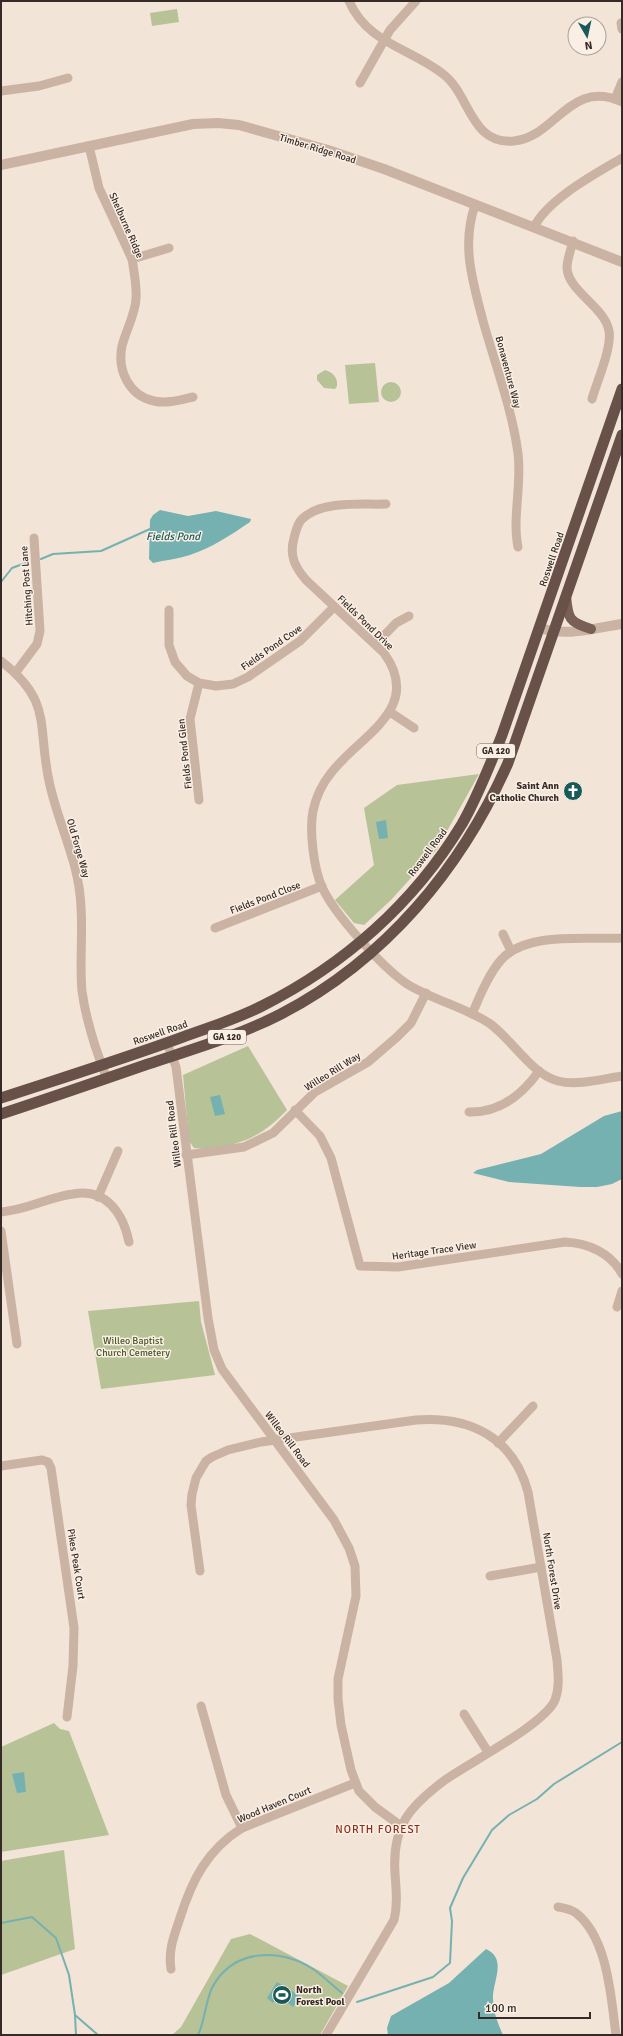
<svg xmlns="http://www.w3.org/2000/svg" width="623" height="2036" font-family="Signika,sans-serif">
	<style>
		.green { fill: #b7c297 }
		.water { fill: #75b1b0 }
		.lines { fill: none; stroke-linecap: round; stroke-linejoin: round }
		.stream { stroke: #75b1b0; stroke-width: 2 }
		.minor { stroke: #cbb3a3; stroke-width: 9 }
		.tertiary { stroke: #cbb3a3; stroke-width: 10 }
		.primary { stroke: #795f56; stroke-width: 10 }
		.trunk { stroke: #685149; stroke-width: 11 }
		.labels { text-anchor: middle; stroke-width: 3; stroke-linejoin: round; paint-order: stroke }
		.shield { fill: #faefe4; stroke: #71655f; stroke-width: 1 }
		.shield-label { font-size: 9px; font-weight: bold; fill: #362a26 }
		.street-label { font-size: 10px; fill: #362a26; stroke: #faefe4 }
		.poi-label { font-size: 10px; font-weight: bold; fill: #362a26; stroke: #faefe4; text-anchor: end }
		.park-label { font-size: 10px; fill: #485628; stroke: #faefe4 }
		.water-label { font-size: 11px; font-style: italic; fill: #195a59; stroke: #faefe4 }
		.neighbourhood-label { font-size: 11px; letter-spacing: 1px; fill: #8a2c1a; stroke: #faefe4 }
	</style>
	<rect width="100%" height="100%" fill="#f3e4d8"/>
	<!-- green -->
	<g class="green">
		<polygon points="177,9 179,22 152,26 150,13"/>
		<polygon points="375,363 379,402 349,404 345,365"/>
		<path d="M325 370C332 372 338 377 337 386L335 389 324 388 317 380V375Z"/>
		<circle cx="391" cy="392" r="10"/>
		<polygon points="479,774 437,849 391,900 364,925 354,923 335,900 374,865 364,808 397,785"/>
		<path d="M248 1046 287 1110C267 1131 248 1143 218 1147 210 1148 202 1149 194 1148L189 1141 183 1075Z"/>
		<polygon points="199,1301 201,1322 215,1375 101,1389 88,1311"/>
		<polygon points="54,1723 60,1729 69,1731 109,1835 1,1852 1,1747"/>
		<polygon points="64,1850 75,1949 1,1975 1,1861"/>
		<polygon points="250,1934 348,1986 320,2035 172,2035 181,2027 231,1939"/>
	</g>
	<!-- water -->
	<g class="water">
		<path d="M160 510 188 516 216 511 251 519 250 522C231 535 211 548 190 555 178 559 165 560 153 563L149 559 150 520 153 515Z"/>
		<polygon points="386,820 388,838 379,839 376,822"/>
		<polygon points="220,1095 225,1114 215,1116 210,1097"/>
		<polygon points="622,1111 622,1179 612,1184 597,1187 580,1187 509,1182 473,1173 477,1170 541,1154 604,1116"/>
		<polygon points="24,1772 26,1792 17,1793 12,1774"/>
		<path d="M486 1949C508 1959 492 1982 493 1999 493 2012 498 2023 503 2035H388L387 2028 391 2016 449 1983Z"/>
		<polygon points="277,1982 300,1996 293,2007 278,1995 273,2003 267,1998"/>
	</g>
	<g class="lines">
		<!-- stream -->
		<g class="stream">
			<polyline points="41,559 53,554 101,551 150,529"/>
			<polyline points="1,582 12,568 28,562"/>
			<polyline points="1,1923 32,1917 56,1938 69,1975 75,2015 76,2035"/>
			<polyline points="357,2002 433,1977 450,1963 452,1921 450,1908 463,1878 492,1830 509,1815 537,1799 554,1784 622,1742"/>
			<polyline points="75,2015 98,2035"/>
			<path d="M198 2035C205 2021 205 2003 212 1988 232 1949 280 1947 313 1969 323 1976 332 1985 342 1993"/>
		</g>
		<!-- minor -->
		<g class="minor">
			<path d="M349 1C367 43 410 48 443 74 470 94 470 145 514 141 556 137 570 78 622 102"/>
			<polyline points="621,23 622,29"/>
			<polyline points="360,83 390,30 416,1"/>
			<polyline points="1,91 39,86 68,78"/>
			<polyline points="615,99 622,82"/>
			<path d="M89 146 99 188 132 259C134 272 137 286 136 299 135 315 126 330 122 346 117 370 129 396 154 401 167 404 180 400 193 397"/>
			<path d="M475 205C461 246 473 282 483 321 495 364 512 409 518 453 522 485 512 518 518 547"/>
			<path d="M534 227C548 199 595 174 622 158"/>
			<path d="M573 241C571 250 567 259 567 268 568 291 605 307 609 331 612 348 597 381 592 399"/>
			<polyline points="132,259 169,248"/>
			<path d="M386 504C361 505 322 500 302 519 297 524 296 531 294 538 289 556 295 567 306 580L384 653C424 709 360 735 331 773 322 784 316 797 313 811 309 831 314 869 322 887 335 915 382 967 407 984 433 1000 464 1007 489 1023 512 1039 531 1074 558 1081 577 1086 602 1079 622 1076"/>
			<polyline points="169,610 169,645 175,662 187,676 199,683 216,686 233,684 248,677 300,641 334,607"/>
			<polyline points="376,644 396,623 409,616"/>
			<path d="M1 661C53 701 37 725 49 781 57 820 76 856 80 895 84 927 79 959 82 991 86 1021 96 1051 107 1079"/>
			<polyline points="16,672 37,644 40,631 34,538"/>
			<polyline points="199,683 190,719 199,800"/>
			<polyline points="390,712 414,728"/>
			<polyline points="215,928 322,886"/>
			<polyline points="503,934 511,951"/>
			<path d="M472 1014C480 996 488 975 501 960 526 931 587 940 622 938"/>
			<polyline points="167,1043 176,1067 208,1318 214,1350 222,1369 334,1520 349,1548 355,1566 356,1596 338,1679 338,1699 341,1725 351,1770 359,1791 375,1807 401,1826"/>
			<path d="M295 1110 320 1136 331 1158 360 1266 398 1267 565 1242C588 1243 611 1253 622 1274"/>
			<path d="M469 1112C500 1113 522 1095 539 1071"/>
			<polyline points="186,1155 244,1147 273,1133 315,1092 368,1062 397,1037 411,1023 426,993"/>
			<polyline points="98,1197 118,1151"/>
			<path d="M1 1212C28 1210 48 1197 73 1194 106 1188 123 1213 129 1242"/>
			<polyline points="1,1231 17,1344"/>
			<polyline points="617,1307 622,1291"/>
			<polyline points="498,1443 533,1406"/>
			<polyline points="1,1466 42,1460 48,1462 51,1468 74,1628 73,1666 67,1717"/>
			<path d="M200 1571 191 1505 192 1494 196 1478 206 1461 212 1457 228 1450 261 1442 416 1420C470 1416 513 1437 528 1492L557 1660C558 1673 560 1687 555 1700 545 1724 469 1763 445 1780 409 1807 392 1826 395 1873 396 1889 398 1904 394 1920L326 2035"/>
			<polyline points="490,1576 541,1567"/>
			<polyline points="201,1706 226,1795 242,1828"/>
			<polyline points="464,1714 488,1752"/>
			<path d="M558 1907C564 1908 571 1909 576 1913 608 1938 611 1998 616 2035"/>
			<path d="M171 1969C168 1950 174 1936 180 1918 192 1880 207 1850 242 1828L355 1783"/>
		</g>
		<!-- tertiary -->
		<g class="tertiary">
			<polyline points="1,165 193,124 218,123 239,125 328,150 384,169 622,262"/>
			<path d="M540 628C567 637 594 628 622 624"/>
		</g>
		<!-- primary -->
		<path class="primary" d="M566 596C568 619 569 622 591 629"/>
		<!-- trunk -->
		<g class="trunk">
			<path d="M1 1098C62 1078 123 1059 183 1037 210 1027 237 1019 262 1006 344 965 414 903 462 824 478 796 490 765 502 735L622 389"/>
			<path d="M1 1114C50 1098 99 1081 148 1064 193 1049 238 1036 281 1014 385 960 461 869 508 763L622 435"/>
		</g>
	</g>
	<!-- icons -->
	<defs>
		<symbol id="church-disc" viewBox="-11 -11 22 22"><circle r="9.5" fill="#195a59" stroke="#faefe4"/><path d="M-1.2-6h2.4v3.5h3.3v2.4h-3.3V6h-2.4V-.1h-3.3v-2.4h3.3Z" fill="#fff"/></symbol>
		<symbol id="stadium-disc" viewBox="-11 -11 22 22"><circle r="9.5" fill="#195a59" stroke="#faefe4"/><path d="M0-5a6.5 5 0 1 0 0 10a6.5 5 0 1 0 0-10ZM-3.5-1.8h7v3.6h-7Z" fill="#fff"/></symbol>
	</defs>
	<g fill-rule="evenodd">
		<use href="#church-disc" x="562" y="780" width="22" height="22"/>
		<use href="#stadium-disc" x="271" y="1984" width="22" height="22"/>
	</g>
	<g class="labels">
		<!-- shield labels -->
		<g class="shield">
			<rect x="477" y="744" width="38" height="14" rx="3"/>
			<rect x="208" y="1030" width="38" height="14" rx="3"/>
		</g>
		<g class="shield-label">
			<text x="496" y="754">GA 120</text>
			<text x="227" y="1040">GA 120</text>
		</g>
		<!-- street labels -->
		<g class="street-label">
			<text transform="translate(318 148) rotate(17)" y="4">Timber Ridge Road</text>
			<text transform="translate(127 225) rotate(66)" y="4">Shelburne Ridge</text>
			<text transform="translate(509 372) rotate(75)" y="4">Bonaventure Way</text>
			<text transform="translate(551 559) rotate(-71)" y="4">Roswell Road</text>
			<text transform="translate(26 586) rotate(-94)" y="4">Hitching Post Lane</text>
			<text transform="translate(366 622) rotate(44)" y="4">Fields Pond Drive</text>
			<text transform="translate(271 647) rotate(-35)" y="4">Fields Pond Cove</text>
			<text transform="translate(184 754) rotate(-96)" y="4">Fields Pond Glen</text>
			<text transform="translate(79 848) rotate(74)" y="4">Old Forge Way</text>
			<text transform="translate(427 852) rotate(-53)" y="4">Roswell Road</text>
			<text transform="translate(265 897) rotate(-21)" y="4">Fields Pond Close</text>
			<text transform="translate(160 1032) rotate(-19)" y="4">Roswell Road</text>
			<text transform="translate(332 1071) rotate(-32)" y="4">Willeo Rill Way</text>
			<text transform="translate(173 1134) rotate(-97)" y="4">Willeo Rill Road</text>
			<text transform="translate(434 1250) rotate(-8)" y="4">Heritage Trace View</text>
			<text transform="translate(288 1439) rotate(53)" y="4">Willeo Rill Road</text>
			<text transform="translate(77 1564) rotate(81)" y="4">Pikes Peak Court</text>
			<text transform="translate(553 1571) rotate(81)" y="4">North Forest Drive</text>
			<text transform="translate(274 1804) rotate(-23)" y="4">Wood Haven Court</text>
		</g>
		<!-- poi labels -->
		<g class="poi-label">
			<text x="559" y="789">Saint Ann<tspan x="559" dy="12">Catholic Church</tspan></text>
			<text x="296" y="1993" text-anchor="start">North<tspan x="296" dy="12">Forest Pool</tspan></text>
		</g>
		<!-- park labels -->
		<g class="park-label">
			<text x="133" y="1344">Willeo Baptist<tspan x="133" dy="12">Church Cemetery</tspan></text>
		</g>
		<!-- water labels -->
		<g class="water-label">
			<text x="173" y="540">Fields Pond</text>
		</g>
		<!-- neighbourhood labels -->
		<g class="neighbourhood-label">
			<text x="378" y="1833">NORTH FOREST</text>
		</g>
	</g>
	<!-- border -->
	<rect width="623" height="2036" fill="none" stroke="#362a26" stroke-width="4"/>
	<!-- north arrow -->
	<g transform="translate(587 36) rotate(171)"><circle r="19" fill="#faefe4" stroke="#aca098"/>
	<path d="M0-3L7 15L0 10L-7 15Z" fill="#195a59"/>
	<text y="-6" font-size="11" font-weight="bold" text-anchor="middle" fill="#362a26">N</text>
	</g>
	<!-- scale -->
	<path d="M479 2012v6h111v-6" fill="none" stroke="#362a26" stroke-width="2"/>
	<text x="485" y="2012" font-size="12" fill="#362a26" stroke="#faefe4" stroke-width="3" paint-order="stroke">100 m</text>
</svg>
